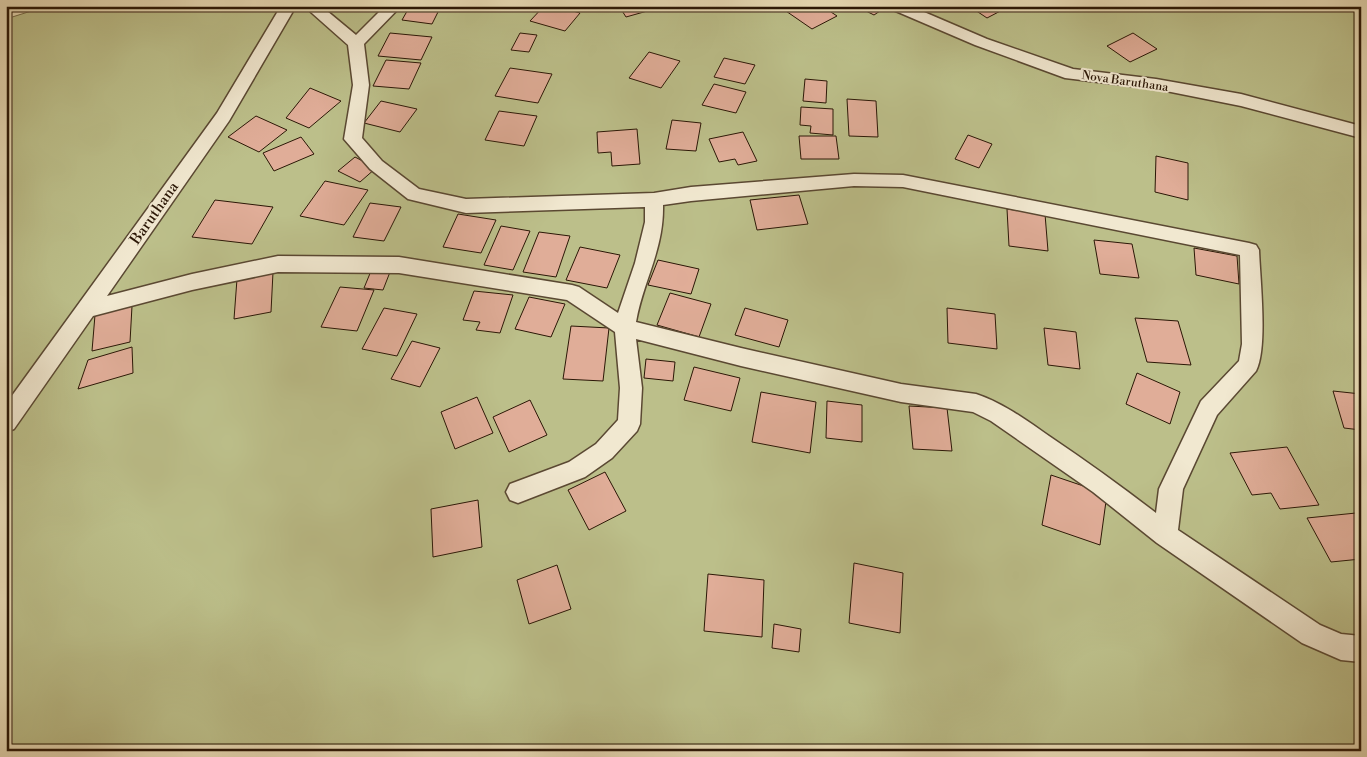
<svg xmlns="http://www.w3.org/2000/svg" width="1367" height="757" font-family="'Libre Bodoni',serif">
	<style>
		.green { fill: #bcbf8a; stroke: #746b48 }
		.building { fill: #e0ad98; stroke: #2b1706 }
		.lines { fill: none; stroke-linecap: round; stroke-linejoin: round }
		.street-casing { stroke: #5a4832; stroke-width: 3 }
		.street { fill: #f1e8d0; fill-rule: evenodd }
		.labels { text-anchor: middle; stroke-width: 4; stroke-linejoin: round; paint-order: stroke }
		.far-street-label { font-size: 12px; fill: #2b1706; stroke: #f1e8d0 }
		.street-label { font-size: 15px; fill: #2b1706; stroke: #f1e8d0 }
	</style>
	<rect width="100%" height="100%" fill="#e9dcb7"/>
	<filter id="stains"><feTurbulence type="fractalNoise" baseFrequency=".004" numOctaves="4"/><feColorMatrix values="0 0 0 0 .2 0 0 0 0 .09 0 0 0 0 .02 0 0 0 .5 -.17"/></filter>
	<radialGradient id="worn" r=".72"><stop offset=".6" stop-color="#630" stop-opacity="0"/><stop offset="1" stop-color="#630" stop-opacity=".3"/></radialGradient>
	<!-- green -->
	<polygon class="green" points="47,6 1361,6 1361,751 6,751 6,19"/>
	<!-- building -->
	<g class="building">
		<polygon points="410,6 441,6 432,24 402,20"/>
		<polygon points="544,6 555,6 580,13 565,31 530,21"/>
		<polygon points="619,6 657,6 658,8 626,17"/>
		<polygon points="790,6 822,6 837,16 812,29 783,9"/>
		<polygon points="867,6 878,6 883,9 874,15 862,9"/>
		<polygon points="969,6 1010,6 987,18"/>
		<polygon points="390,33 432,37 421,60 378,56"/>
		<polygon points="520,33 537,35 529,52 511,50"/>
		<polygon points="1133,33 1157,49 1130,62 1107,46"/>
		<polygon points="649,52 680,61 661,88 629,78"/>
		<polygon points="724,58 755,65 745,84 714,77"/>
		<polygon points="386,60 421,63 409,89 373,86"/>
		<polygon points="510,68 552,74 538,103 495,96"/>
		<polygon points="805,79 827,81 826,103 803,101"/>
		<polygon points="714,84 746,92 736,113 702,105"/>
		<polygon points="310,88 341,101 309,128 286,118"/>
		<polygon points="847,99 876,101 878,137 849,136"/>
		<polygon points="381,101 417,109 400,132 364,123"/>
		<polygon points="801,107 833,109 833,135 810,133 811,126 800,125"/>
		<polygon points="499,111 537,116 524,146 485,140"/>
		<polygon points="256,116 287,130 259,152 228,137"/>
		<polygon points="672,120 701,123 696,151 666,149"/>
		<polygon points="637,129 640,164 612,166 611,152 598,153 597,132"/>
		<polygon points="743,132 757,161 738,165 735,159 719,162 709,139"/>
		<polygon points="968,135 992,144 979,168 955,159"/>
		<polygon points="799,136 836,136 839,159 801,159"/>
		<polygon points="301,137 314,154 274,171 263,153"/>
		<polygon points="1156,156 1188,163 1188,200 1155,192"/>
		<polygon points="355,157 376,168 360,182 338,171"/>
		<polygon points="325,181 368,190 344,225 300,216"/>
		<polygon points="799,195 808,224 757,230 750,200"/>
		<polygon points="215,200 273,207 252,244 192,237"/>
		<polygon points="370,203 401,207 384,241 353,237"/>
		<polygon points="1007,209 1045,214 1048,251 1009,246"/>
		<polygon points="458,214 496,220 481,253 443,247"/>
		<polygon points="501,226 530,231 513,270 484,265"/>
		<polygon points="539,232 570,236 556,277 523,272"/>
		<polygon points="1094,240 1132,244 1139,278 1100,274"/>
		<polygon points="580,247 620,255 607,288 566,280"/>
		<polygon points="1194,248 1237,256 1239,284 1196,275"/>
		<polygon points="658,260 699,269 691,294 648,285"/>
		<polygon points="371,271 390,272 383,290 364,288"/>
		<polygon points="273,272 271,312 234,319 237,279"/>
		<polygon points="340,287 374,290 357,331 321,327"/>
		<polygon points="474,291 513,295 500,333 476,330 480,322 463,320"/>
		<polygon points="670,293 711,304 699,337 657,325"/>
		<polygon points="529,297 565,304 551,337 515,329"/>
		<polygon points="132,306 130,342 92,351 95,315"/>
		<polygon points="384,308 417,314 397,356 362,349"/>
		<polygon points="745,308 788,320 779,347 735,335"/>
		<polygon points="947,308 995,314 997,349 948,343"/>
		<polygon points="1135,318 1178,321 1191,365 1147,362"/>
		<polygon points="571,326 609,328 603,381 563,379"/>
		<polygon points="1044,328 1076,332 1080,369 1048,365"/>
		<polygon points="412,341 440,348 420,387 391,379"/>
		<polygon points="132,347 133,373 78,389 88,360"/>
		<polygon points="646,359 675,362 673,381 644,378"/>
		<polygon points="694,367 740,378 731,411 684,400"/>
		<polygon points="1137,373 1180,392 1170,424 1126,404"/>
		<polygon points="1333,391 1361,394 1361,430 1344,428"/>
		<polygon points="761,392 816,402 810,453 752,442"/>
		<polygon points="477,397 493,433 455,449 441,412"/>
		<polygon points="530,400 547,435 509,452 493,417"/>
		<polygon points="827,401 862,405 862,442 826,438"/>
		<polygon points="909,406 947,408 952,451 913,449"/>
		<polygon points="1287,447 1319,505 1280,509 1271,493 1252,495 1230,453"/>
		<polygon points="605,472 626,511 589,530 568,490"/>
		<polygon points="1051,475 1107,494 1100,545 1042,525"/>
		<polygon points="478,500 482,547 433,557 431,509"/>
		<polygon points="1356,513 1361,521 1361,559 1331,562 1307,518"/>
		<polygon points="854,563 903,573 900,633 849,623"/>
		<polygon points="557,565 571,609 529,624 517,580"/>
		<polygon points="708,574 764,580 762,637 704,631"/>
		<polygon points="774,624 801,629 799,652 772,648"/>
	</g>
	<g class="lines">
		<defs>
			<g id="street">
				<path d="M281 6H296L229 121 107 296 192 274 278 256 399 257 572 285 579 287 618 313 635 263 645 222V207L466 213 408 199 370 169 344 139 353 85 348 45 304 6H321L356 35 385 6H401L364 44 369 85 362 138 382 161 419 189 466 199 654 193 691 187 854 174 903 175 1249 243 1256 245 1259 250C1260 279 1268 348 1256 371L1217 415 1183 489 1178 530 1320 625 1341 634 1361 636V662L1341 660 1302 643 1157 543 1093 492 991 421 973 412 901 402 741 366 636 339 642 388 640 424 637 431 612 458 585 477 518 503 510 500 506 492 510 484 569 462 596 444 618 420 620 388 615 332 567 300 399 273 278 272 192 290 93 316 14 429 6 432V404L217 113ZM854 186 903 187 1240 255 1242 344 1239 361 1201 401 1159 489 1156 513C1121 486 1086 461 1049 436 1026 420 1003 403 976 394L901 384 741 348 636 322C643 281 664 250 663 205L691 201Z"/>
				<polygon points="889,6 910,6 987,39 1073,69 1156,79 1241,94 1361,126 1361,138 1241,106 1156,89 1065,78 975,45 891,9"/>
			</g>
		</defs>
		<!-- street casing -->
		<use href="#street" class="street-casing"/>
		<!-- street -->
		<use href="#street" class="street"/>
	</g>
	<g class="labels">
		<!-- far-street labels -->
		<g class="far-street-label">
			<text transform="translate(1125 81) rotate(8)" y="4">Nova Baruthana</text>
		</g>
		<!-- street labels -->
		<g class="street-label">
			<text transform="translate(154 213) rotate(-55)" y="5">Baruthana</text>
		</g>
	</g>
	<!-- margin -->
	<rect width="1367" height="757" fill="none" stroke="#e9dcb7" stroke-width="25"/>
	<rect x="8" y="8" width="1352" height="742" fill="none" stroke="#2b1706" stroke-width="2.5"/>
	<rect x="12" y="12" width="1342" height="732" fill="none" stroke="#2b1706"/>
	<rect width="100%" height="100%" filter="url(#stains)"/>
	<rect width="100%" height="100%" fill="url(#worn)"/>
</svg>
